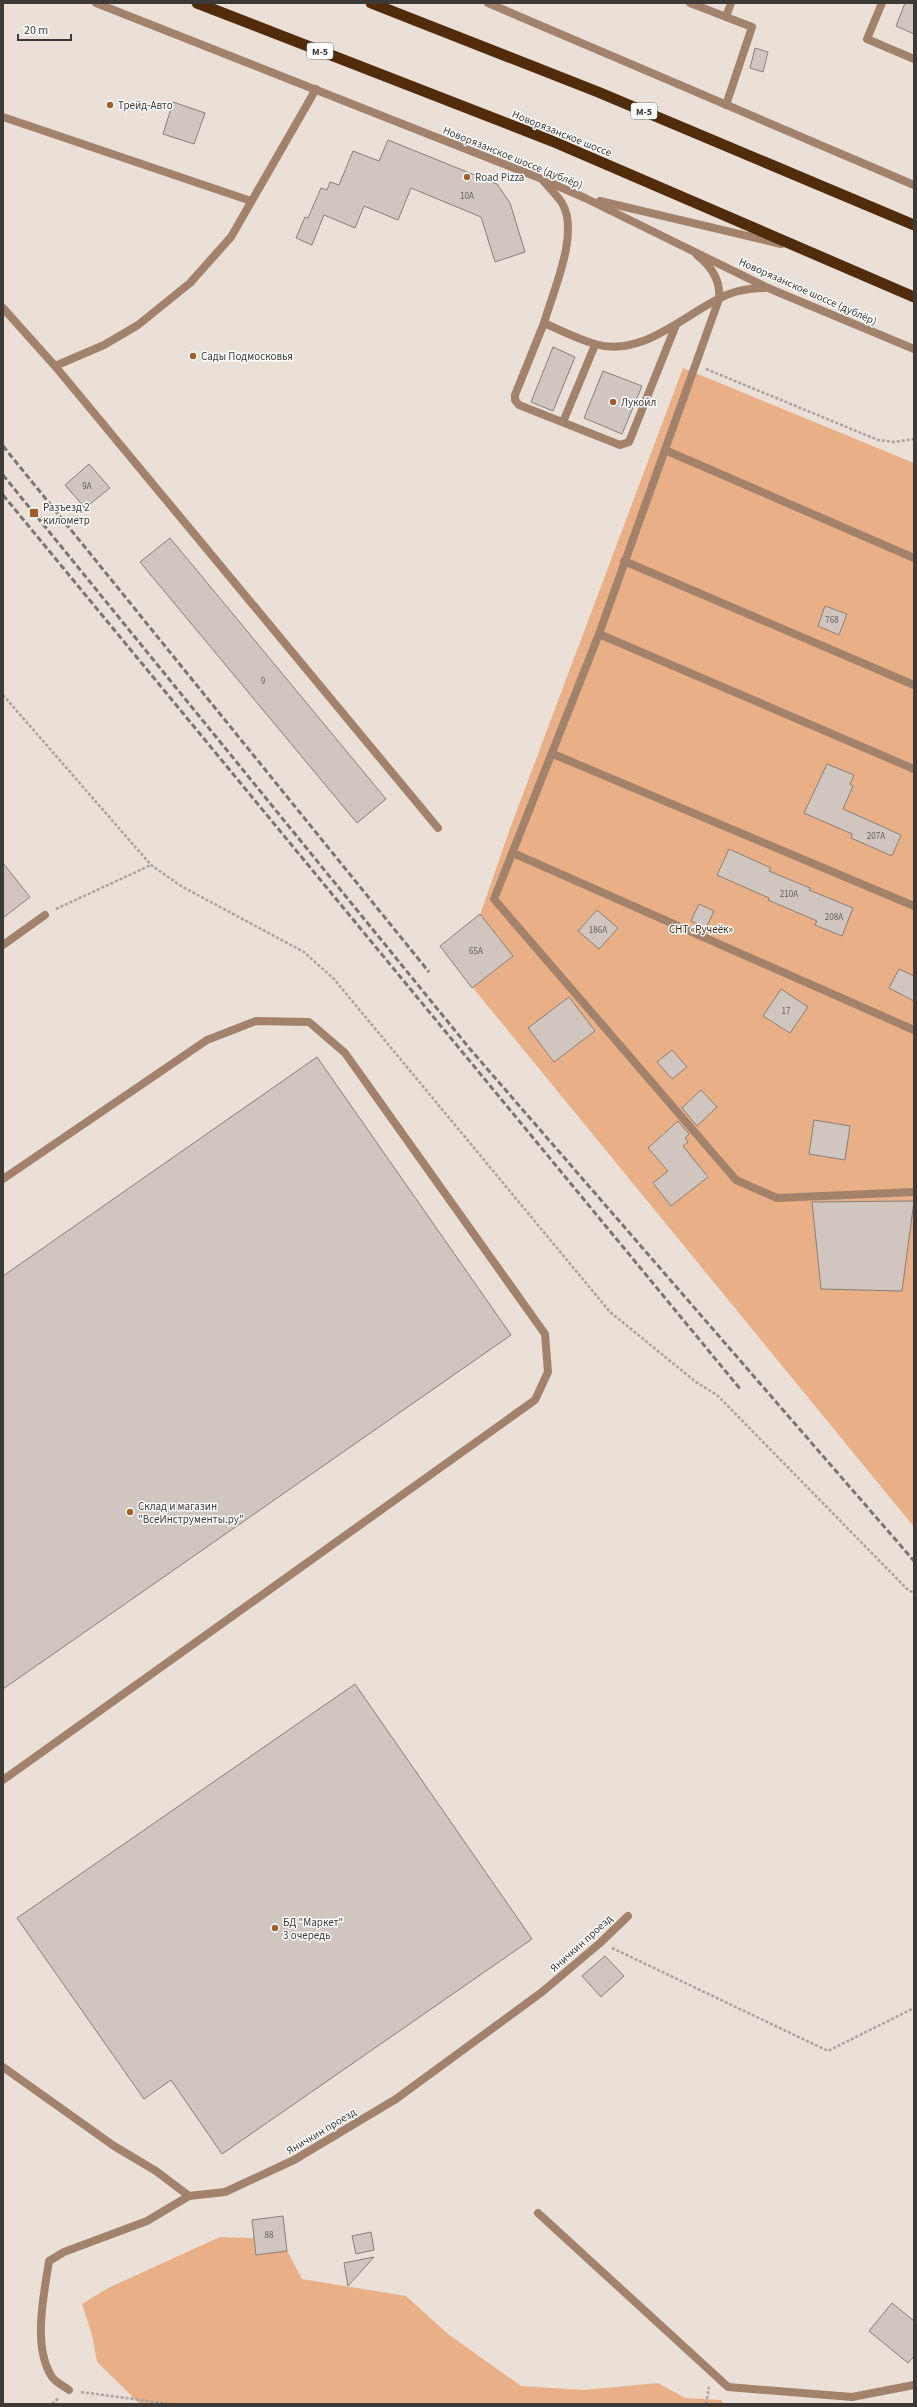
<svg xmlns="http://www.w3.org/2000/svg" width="917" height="2407" font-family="'Source Sans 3',sans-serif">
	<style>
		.green { fill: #e9b087 }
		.building { fill: #d1c6bf; stroke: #877e77 }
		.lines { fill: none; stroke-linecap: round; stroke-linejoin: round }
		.path { stroke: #aaa29c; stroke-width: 2.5; stroke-dasharray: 3 2; stroke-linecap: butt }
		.service { stroke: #a2826b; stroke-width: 8 }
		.minor { stroke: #a2826b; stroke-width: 8 }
		.trunk { stroke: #522b0a; stroke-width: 11 }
		.rail { stroke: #7c7571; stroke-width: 3; stroke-dasharray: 6 3; stroke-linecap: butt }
		.poi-dot { fill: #a1602b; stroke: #fff; stroke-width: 1.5 }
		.labels { text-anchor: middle; stroke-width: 3; stroke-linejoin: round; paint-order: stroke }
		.number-label { font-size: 9px; fill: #625c58 }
		.shield { fill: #fff; stroke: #777472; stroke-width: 1 }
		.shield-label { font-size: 10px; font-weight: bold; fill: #3d3936 }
		.poi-label { font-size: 11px; fill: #3d3936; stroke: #fff; text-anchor: start }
		.street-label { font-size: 11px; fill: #3d3936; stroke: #fff }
		.park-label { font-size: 11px; fill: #44260e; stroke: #fff }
	</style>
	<rect width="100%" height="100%" fill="#ebe0d8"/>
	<!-- green -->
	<g class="green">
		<polygon points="683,368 914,463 914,1527 460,972 511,826"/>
		<polygon points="220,2237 281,2239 302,2279 406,2296 448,2334 521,2386 583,2390 658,2383 685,2398 721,2400 724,2404 140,2404 97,2362 92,2335 82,2304 108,2288"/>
	</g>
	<!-- building -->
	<g class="building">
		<polygon points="905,3 914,3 914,34 896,26"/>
		<polygon points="755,48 768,52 763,72 750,68"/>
		<polygon points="173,102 205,113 194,144 163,134"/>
		<polygon points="388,140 497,184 510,203 525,252 495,262 481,217 411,188 398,220 364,206 355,228 324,215 312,245 296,238 305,217 308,218 321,188 327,190 330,182 339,185 353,151 379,161"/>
		<polygon points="553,347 575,357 553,411 531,402"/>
		<polygon points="603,371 642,386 622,434 584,418"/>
		<polygon points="89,464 110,488 85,508 65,485"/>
		<polygon points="170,538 386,799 357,823 140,562"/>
		<polygon points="825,606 847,614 839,635 818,626"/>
		<polygon points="827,764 854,775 850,784 853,786 843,809 901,835 892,856 851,838 852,834 804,813"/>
		<polygon points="729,849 771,868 769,871 810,888 809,890 853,908 842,936 815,925 817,921 768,900 769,898 717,875"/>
		<polygon points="3,863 30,897 3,918"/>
		<polygon points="699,904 714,911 706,928 691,921"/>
		<polygon points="597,910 618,928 599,949 578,931"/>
		<polygon points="480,914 513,956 472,988 440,946"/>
		<polygon points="899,969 914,976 914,1001 889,988"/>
		<polygon points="781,989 808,1007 790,1033 763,1016"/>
		<polygon points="569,997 595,1031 554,1062 528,1028"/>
		<polygon points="672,1050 687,1067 672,1079 657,1062"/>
		<polygon points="317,1057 511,1335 3,1689 3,1276"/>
		<polygon points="701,1090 717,1107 697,1126 682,1108"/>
		<polygon points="814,1120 850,1126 845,1160 809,1154"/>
		<polygon points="678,1121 689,1134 685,1138 688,1142 683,1146 708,1177 671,1206 653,1183 668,1171 648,1148"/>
		<polygon points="914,1201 902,1291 821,1289 812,1202"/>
		<polygon points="355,1684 532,1939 222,2154 171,2080 144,2099 17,1918"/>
		<polygon points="605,1956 624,1976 601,1997 582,1976"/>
		<polygon points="283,2216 287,2251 256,2255 252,2220"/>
		<polygon points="371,2232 374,2250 356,2254 352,2236"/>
		<polygon points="374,2257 348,2286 344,2263"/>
		<polygon points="892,2303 914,2321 914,2356 908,2363 869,2331"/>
	</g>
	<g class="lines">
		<!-- path -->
		<g class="path">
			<polyline points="706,369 878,440 894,442 914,439"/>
			<polyline points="3,695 151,865 181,886 304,952 334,979 610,1312 696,1382 717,1395 909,1591 914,1592"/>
			<polyline points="56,909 151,865"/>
			<polyline points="612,1948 828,2051 914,2008"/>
			<polyline points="81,2392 171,2404"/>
			<polyline points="52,2404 59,2398"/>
			<polyline points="706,2404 709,2387"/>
		</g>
		<!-- service -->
		<g class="service">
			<polyline points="690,3 752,27 726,105"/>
			<polyline points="882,3 867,39 914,59"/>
			<polyline points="726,17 731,3"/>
			<polyline points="3,117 251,201"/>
			<path d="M542 179C548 187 557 195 562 203 580 233 553 291 544 323 560 330 577 339 595 344 644 359 688 310 729 294 742 289 755 288 768 288"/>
			<path d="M697 255C711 266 721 280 719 299L599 634 494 899 736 1180 777 1198 914 1192"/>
			<polyline points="3,308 55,366 438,828"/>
			<polyline points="544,323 515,395 515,400 519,405 620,445 629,442 676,325"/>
			<polyline points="55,366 104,345 138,325 190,283 231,237 316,89"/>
			<polyline points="563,422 595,345"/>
			<polyline points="665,450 914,558"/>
			<polyline points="624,561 914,685"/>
			<polyline points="599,634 914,769"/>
			<polyline points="553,754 914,906"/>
			<polyline points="513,853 914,1030"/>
			<polyline points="3,945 45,915"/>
			<polyline points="3,1179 207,1040 256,1021 309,1022 345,1053 545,1334 548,1372 535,1400 3,1780"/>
			<polyline points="538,2213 728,2387 852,2397 914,2385"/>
			<path d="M69 2390C64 2386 55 2382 52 2377 32 2346 44 2295 49 2261L64 2252 147 2221 189 2196"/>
		</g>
		<!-- minor -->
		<g class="minor">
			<polyline points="96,3 542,179 585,198 768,288 914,349"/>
			<polyline points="488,3 914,185"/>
			<polyline points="600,201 781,244"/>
			<polyline points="3,2067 114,2146 156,2171 189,2196 225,2192 294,2160 396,2099 542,1992 600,1943 628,1916"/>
		</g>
		<!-- trunk -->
		<g class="trunk">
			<polyline points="197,3 552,141 914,297"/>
			<polyline points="371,3 598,92 914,225"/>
		</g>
		<!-- rail -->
		<g class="rail">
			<polyline points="3,446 429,972"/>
			<polyline points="3,475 470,1049 914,1561"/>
			<polyline points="3,495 741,1390"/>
		</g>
	</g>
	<!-- markers -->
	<g class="poi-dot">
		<circle cx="110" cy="105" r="4"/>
		<circle cx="467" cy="177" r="4"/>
		<circle cx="193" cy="356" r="4"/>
		<circle cx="613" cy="402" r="4"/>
		<rect x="29" y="508" width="10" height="10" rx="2"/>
		<circle cx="130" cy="1512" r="4"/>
		<circle cx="275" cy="1928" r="4"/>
	</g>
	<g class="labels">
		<!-- number labels -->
		<g class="number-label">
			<text x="467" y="199">10А</text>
			<text x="87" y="489">9А</text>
			<text x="832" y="623">768</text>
			<text x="263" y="684">9</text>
			<text x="876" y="839">207А</text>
			<text x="789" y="897">210А</text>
			<text x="834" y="920">208А</text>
			<text x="598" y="933">186А</text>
			<text x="476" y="954">65А</text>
			<text x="786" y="1014">17</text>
			<text x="269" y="2238">88</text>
		</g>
		<!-- shield labels -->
		<g class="shield">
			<rect x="307" y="43" width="26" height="16" rx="3"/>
			<rect x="631" y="103" width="26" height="16" rx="3"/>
		</g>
		<g class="shield-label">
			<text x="320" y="55">М-5</text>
			<text x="644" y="115">М-5</text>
		</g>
		<!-- poi labels -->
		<g class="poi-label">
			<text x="118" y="109">Трейд-Авто</text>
			<text x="475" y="181">Road Pizza</text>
			<text x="201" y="360">Сады Подмосковья</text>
			<text x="621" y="406">Лукойл</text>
			<text x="43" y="511">Разъезд 2<tspan x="43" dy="13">километр</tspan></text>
			<text x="138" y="1510">Склад и магазин<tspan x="138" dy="13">"ВсеИнструменты.ру"</tspan></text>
			<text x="283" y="1926">БД "Маркет"<tspan x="283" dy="13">3 очередь</tspan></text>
		</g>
		<!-- street labels -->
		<g class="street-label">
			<text transform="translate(562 133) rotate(22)" y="4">Новорязанское шоссе</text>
			<text transform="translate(513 157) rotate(22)" y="4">Новорязанское шоссе (дублёр)</text>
			<text transform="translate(808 291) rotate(24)" y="4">Новорязанское шоссе (дублёр)</text>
			<text transform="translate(581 1943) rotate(-42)" y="4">Яничкин проезд</text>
			<text transform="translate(321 2131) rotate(-31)" y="4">Яничкин проезд</text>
		</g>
		<!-- park labels -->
		<g class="park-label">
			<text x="701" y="933">СНТ «Ручеёк»</text>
		</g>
	</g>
	<!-- border -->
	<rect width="917" height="2407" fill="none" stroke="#3d3936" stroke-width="8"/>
	<!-- scale -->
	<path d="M18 34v6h53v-6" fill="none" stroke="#3d3936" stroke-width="2"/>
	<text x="24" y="34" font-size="12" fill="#3d3936" stroke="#ffffff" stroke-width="3" paint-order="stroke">20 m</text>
</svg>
